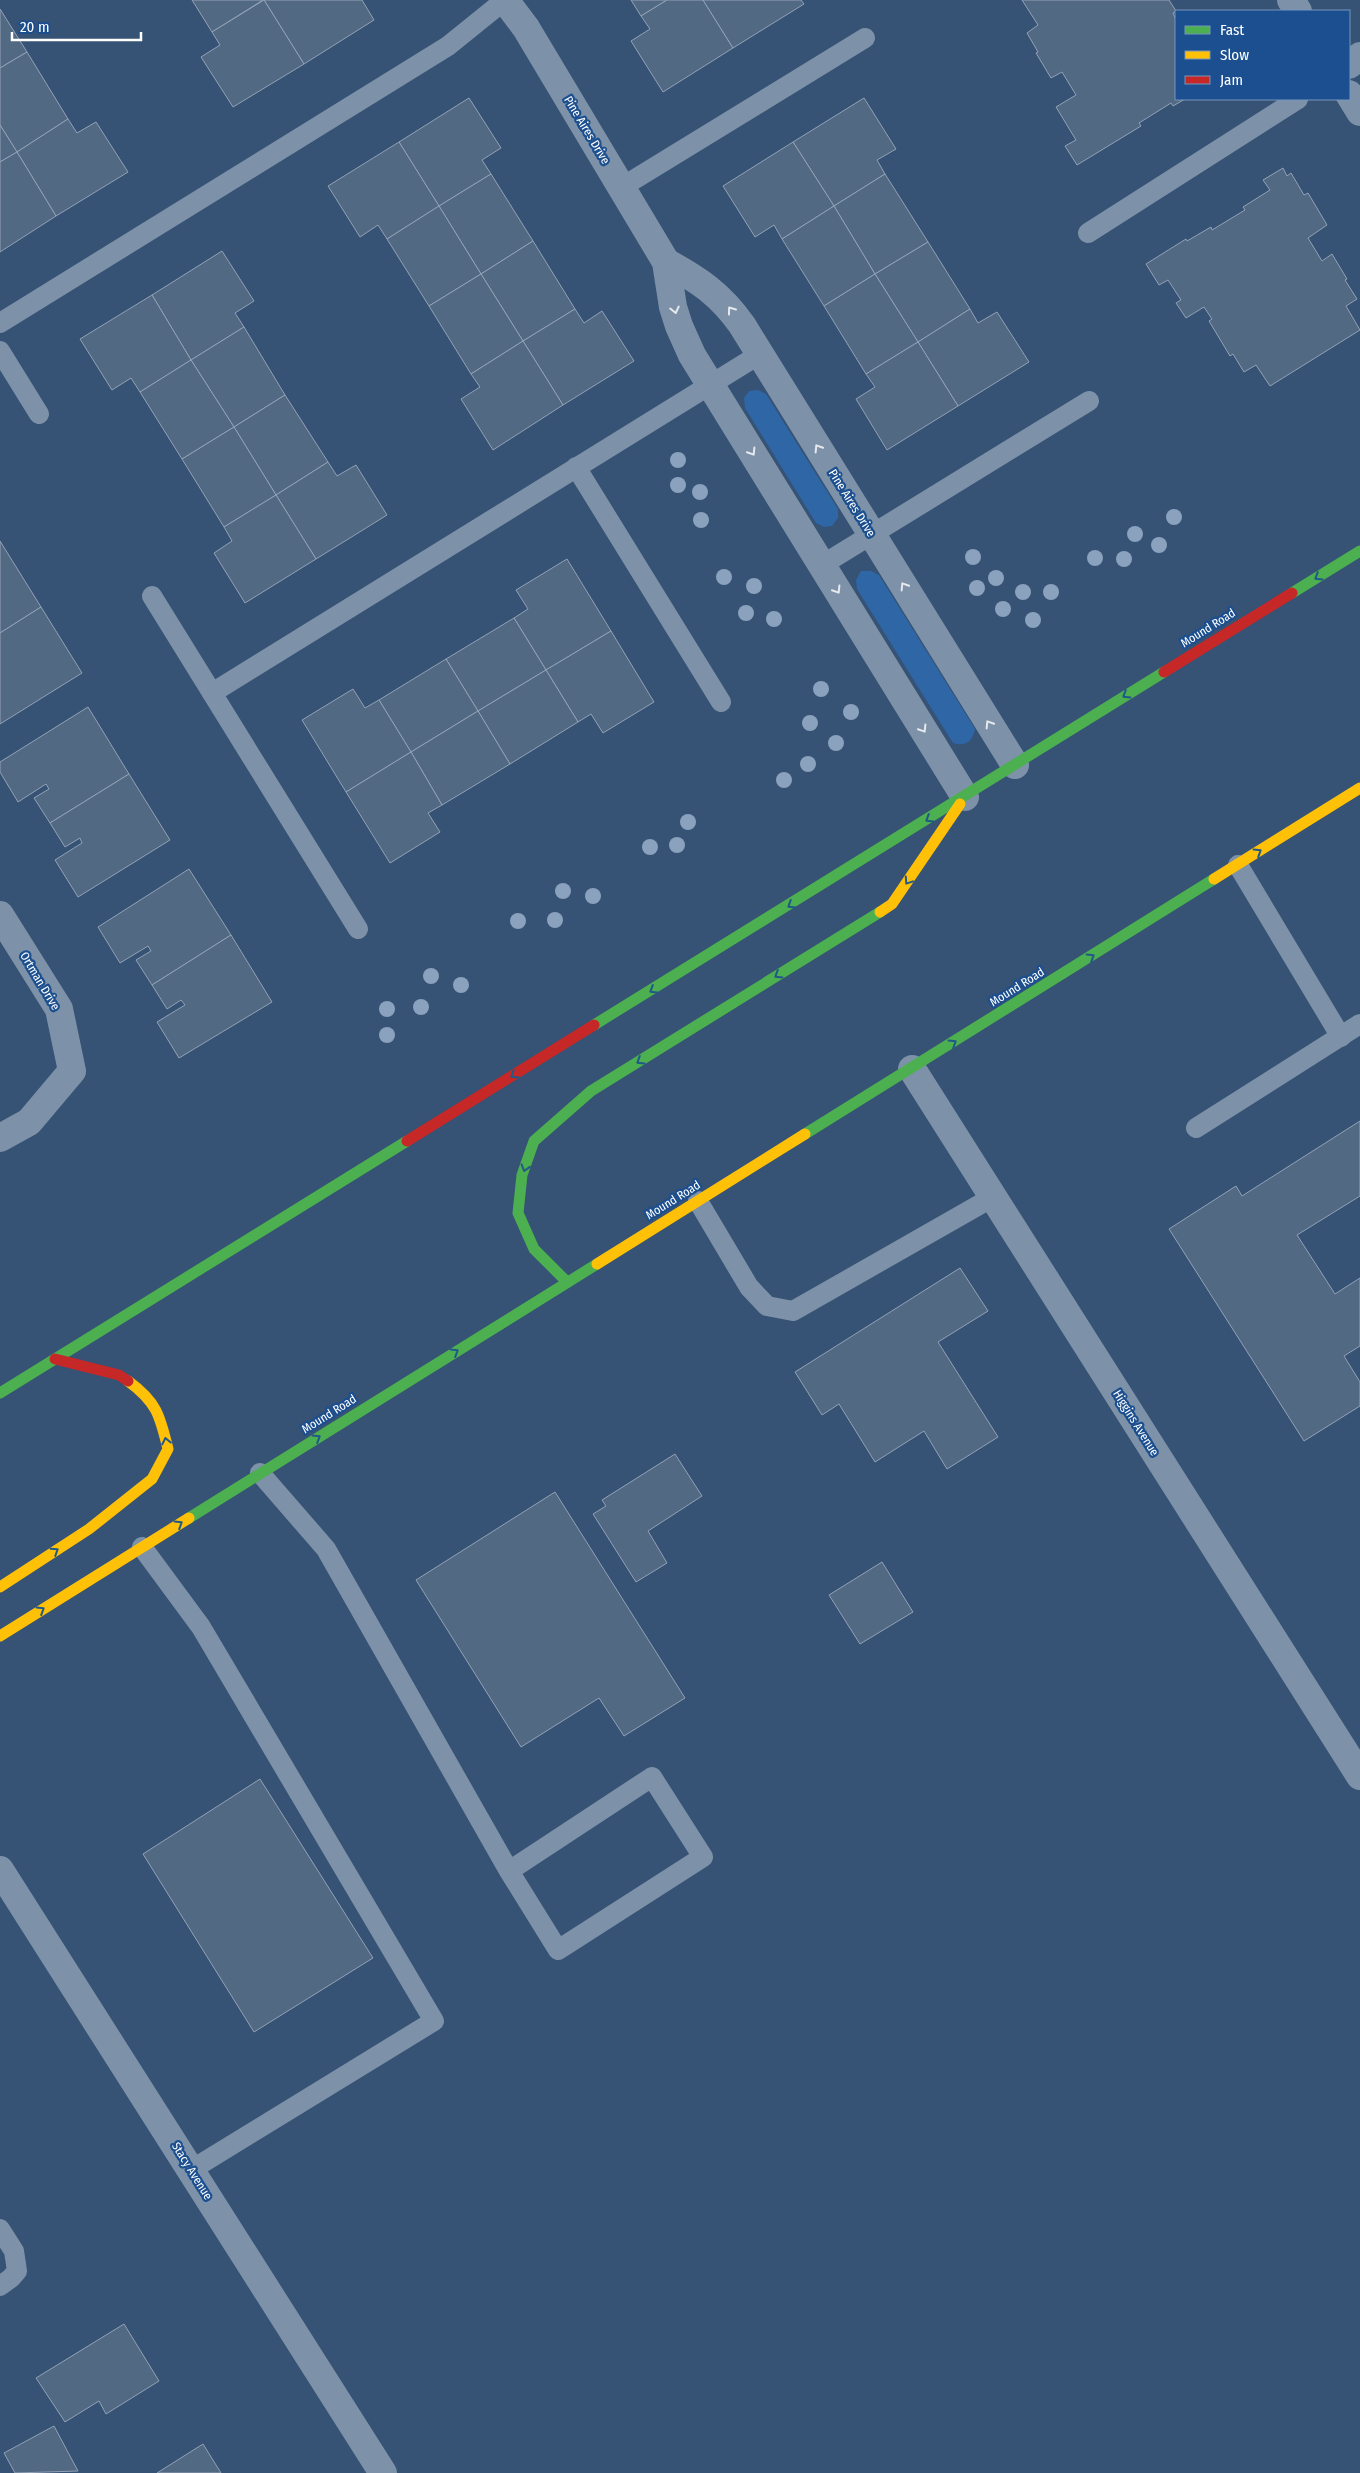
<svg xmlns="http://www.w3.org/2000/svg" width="1360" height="2473" font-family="'Fira Sans Condensed',sans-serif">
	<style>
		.green { fill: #2f66a5 }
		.building { fill: #526984; stroke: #92a2b6 }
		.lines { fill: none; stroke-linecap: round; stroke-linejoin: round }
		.lane { stroke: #7d92a8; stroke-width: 20 }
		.street { stroke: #7d92a8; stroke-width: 28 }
		.fast { stroke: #4caf50; stroke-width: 11 }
		.slow { stroke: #ffc107; stroke-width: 11 }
		.jam { stroke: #c62828; stroke-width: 11 }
		.tree { fill: #8aa2be }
		.oneway { stroke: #e5e9ee }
		.oneway2 { stroke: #205989 }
		.labels { text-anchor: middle; stroke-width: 4.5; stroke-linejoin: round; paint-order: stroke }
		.street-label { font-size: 12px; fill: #fff; stroke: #1b4f8f }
	</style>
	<rect width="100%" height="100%" fill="#365274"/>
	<!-- green -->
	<g class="green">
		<polygon points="758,390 766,394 838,509 838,518 832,526 824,527 816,523 745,408 744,398 749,391"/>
		<path d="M861 571H871L879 575 975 729C973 741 965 747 953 743L857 589 856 580Z"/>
	</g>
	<!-- building -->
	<g class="building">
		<polygon points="192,0 263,0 212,32"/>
		<polygon points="264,0 362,0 374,20 304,64"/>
		<polygon points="264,0 304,64 233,107 201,57 220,45 212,32"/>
		<polygon points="631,0 667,0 641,16"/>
		<polygon points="667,0 703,0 733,48 663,92 631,41 650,29 641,16"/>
		<polygon points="703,0 801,0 804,4 733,48"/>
		<polygon points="1022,0 1169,0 1176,11 1173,13 1176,20 1176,99 1185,99 1173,106 1171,103 1139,123 1141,126 1077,165 1065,146 1076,140 1056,107 1076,95 1062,72 1051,78 1036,53 1038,52 1027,33 1038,25"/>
		<polygon points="0,9 27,52 0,68"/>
		<polygon points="27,52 68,119 17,152 0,125 0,68"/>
		<polygon points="469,98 501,148 482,160 491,174 439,206 399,142"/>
		<polygon points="864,98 896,149 877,160 885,174 834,206 793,142"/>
		<polygon points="68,119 77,133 96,122 128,172 56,216 17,152"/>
		<polygon points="0,125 17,152 0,162"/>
		<polygon points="399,142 439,206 387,239 378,225 360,237 328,186"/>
		<polygon points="793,142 834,206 782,239 774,225 755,237 723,186"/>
		<polygon points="17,152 56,216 0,252 0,162"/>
		<polygon points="1283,168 1287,176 1291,173 1304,195 1308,193 1327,225 1308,238 1322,261 1332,254 1347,279 1345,280 1357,299 1346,306 1360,330 1270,386 1256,365 1244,372 1233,354 1230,356 1209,321 1212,319 1204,307 1186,318 1176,303 1181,300 1168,280 1159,285 1146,264 1186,239 1187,241 1211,227 1212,230 1245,210 1243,207 1270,190 1263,180"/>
		<polygon points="491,174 533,241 481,274 439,206"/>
		<polygon points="885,174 928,242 875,274 834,206"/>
		<polygon points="439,206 481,274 429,306 387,239"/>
		<polygon points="834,206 875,274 824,306 782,239"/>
		<polygon points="533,241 575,309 523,341 481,274"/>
		<polygon points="928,242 970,309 918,342 875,274"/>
		<polygon points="222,251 254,301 235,313 244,327 191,360 152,295"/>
		<polygon points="481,274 523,341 471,374 429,306"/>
		<polygon points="875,274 918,342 866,374 824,306"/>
		<polygon points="152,295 191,360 140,392 131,378 112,390 80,339"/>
		<polygon points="575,309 584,323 602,311 634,361 563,405 523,341"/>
		<polygon points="970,309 978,323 997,312 1029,362 958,406 918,342"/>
		<polygon points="244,327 285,395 234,427 191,360"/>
		<polygon points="523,341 563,405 493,450 461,399 480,387 471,374"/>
		<polygon points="918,342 958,406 887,450 856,399 875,387 866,374"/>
		<polygon points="191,360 234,427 182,459 140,392"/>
		<polygon points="285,395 328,462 276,495 234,427"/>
		<polygon points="234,427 276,495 224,527 182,459"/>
		<polygon points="328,462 337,476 356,465 387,515 316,559 276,495"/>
		<polygon points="276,495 316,559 245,603 214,553 232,541 224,527"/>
		<polygon points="0,541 41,607 0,633"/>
		<polygon points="567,559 611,631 546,670 514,618 528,609 516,590"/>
		<polygon points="41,607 82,673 0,724 0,633"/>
		<polygon points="514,618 546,670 478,711 446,659"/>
		<polygon points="611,631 654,702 603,733 591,714 578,722 546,670"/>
		<polygon points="446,659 478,711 411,752 379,700"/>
		<polygon points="546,670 578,722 510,764 478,711"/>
		<polygon points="353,689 365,708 379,700 411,752 346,792 302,720"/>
		<polygon points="88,707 129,774 50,823 34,798 49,789 46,784 18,802 0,772 0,762"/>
		<polygon points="478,711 510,764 442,805 411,752"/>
		<polygon points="411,752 442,805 428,813 440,832 390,863 346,792"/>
		<polygon points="129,774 170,840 78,897 55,860 82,843 80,838 65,847 50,823"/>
		<polygon points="189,869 231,935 152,985 136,960 151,951 148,946 120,963 98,927"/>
		<polygon points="231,935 272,1002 179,1058 157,1022 185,1005 181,1000 167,1009 152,985"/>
		<polygon points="1360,1121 1360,1196 1297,1235 1335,1294 1360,1278 1360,1346 1344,1356 1360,1382 1360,1406 1304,1441 1169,1229 1236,1186 1242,1196"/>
		<polygon points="960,1268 988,1311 938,1342 998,1437 947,1469 924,1431 875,1462 839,1404 822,1415 795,1372"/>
		<polygon points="675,1454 702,1496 648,1531 667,1563 636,1582 593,1514 606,1506 602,1500"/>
		<polygon points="555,1492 685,1698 624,1736 599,1698 521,1747 416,1580"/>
		<polygon points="882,1562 913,1612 860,1644 829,1595"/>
		<polygon points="260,1779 373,1958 254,2032 143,1854"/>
		<polygon points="124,2324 159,2381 106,2414 99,2401 65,2422 36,2378"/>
		<polygon points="54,2426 78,2471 15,2473 4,2453"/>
		<polygon points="203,2444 221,2473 157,2473"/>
	</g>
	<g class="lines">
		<!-- lane -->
		<g class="lane">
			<polyline points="622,187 865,38"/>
			<polyline points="1088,233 1298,99"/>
			<polyline points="0,323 448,46 505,0"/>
			<polyline points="0,351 39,414"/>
			<polyline points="576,467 721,702"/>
			<polyline points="822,565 1089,401"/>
			<polyline points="152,596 358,929"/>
			<polyline points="212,693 760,354"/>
			<polyline points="1238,865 1341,1037"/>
			<polyline points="1196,1128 1360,1024"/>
			<polyline points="698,1201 749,1287 767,1306 793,1311 993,1197"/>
			<polyline points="260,1473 326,1549 509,1871 558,1950 703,1857 652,1777 509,1871"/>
			<polyline points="142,1547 201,1627 434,2021 191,2170"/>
			<polyline points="0,2229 14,2251 17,2271 11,2278 0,2286"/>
		</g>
		<!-- street -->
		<g class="street">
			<polyline points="505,0 526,28 666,262 673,307 679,326 692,355 965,797"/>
			<polyline points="1291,0 1298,11"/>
			<polyline points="1349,65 1360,56"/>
			<polyline points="1349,94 1360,112"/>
			<path d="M666 262C699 280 720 294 742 325L1015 765"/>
			<polyline points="0,915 59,1009 72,1071 29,1122 0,1138"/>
			<polyline points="912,1069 1360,1776"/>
			<polyline points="0,1870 383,2473"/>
		</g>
		<!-- fast -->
		<g class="fast">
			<polyline points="1292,593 1360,551"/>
			<polyline points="594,1025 1164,672"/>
			<polyline points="805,1134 1214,879"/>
			<polyline points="567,1282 534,1249 518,1213 522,1175 534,1141 591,1091 880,912"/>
			<polyline points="0,1393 407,1141"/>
			<polyline points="189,1518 597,1264"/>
		</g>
		<!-- slow -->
		<g class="slow">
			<polyline points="1214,879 1360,788"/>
			<polyline points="880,912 892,904 960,804"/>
			<polyline points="597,1264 805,1134"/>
			<path d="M0 1587 89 1529 152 1479 168 1449C160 1416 157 1402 128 1381"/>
			<polyline points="0,1636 189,1518"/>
		</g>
		<!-- jam -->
		<g class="jam">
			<polyline points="1164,672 1292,593"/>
			<polyline points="407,1141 594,1025"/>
			<polyline points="55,1359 119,1375 128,1381"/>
		</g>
	</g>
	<!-- trees -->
	<g class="tree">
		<circle cx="678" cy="460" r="8"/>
		<circle cx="678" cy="485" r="8"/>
		<circle cx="700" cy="492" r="8"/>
		<circle cx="1174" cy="517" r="8"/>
		<circle cx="701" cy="520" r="8"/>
		<circle cx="1135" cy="534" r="8"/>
		<circle cx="1159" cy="545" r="8"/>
		<circle cx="973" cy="557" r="8"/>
		<circle cx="1095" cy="558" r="8"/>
		<circle cx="1124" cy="559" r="8"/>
		<circle cx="724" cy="577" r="8"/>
		<circle cx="996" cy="578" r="8"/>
		<circle cx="754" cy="586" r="8"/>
		<circle cx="977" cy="588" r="8"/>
		<circle cx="1023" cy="592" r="8"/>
		<circle cx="1051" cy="592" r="8"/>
		<circle cx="1003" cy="609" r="8"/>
		<circle cx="746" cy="613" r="8"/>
		<circle cx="774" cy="619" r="8"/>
		<circle cx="1033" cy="620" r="8"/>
		<circle cx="821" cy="689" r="8"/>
		<circle cx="851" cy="712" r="8"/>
		<circle cx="810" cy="723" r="8"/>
		<circle cx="836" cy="743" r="8"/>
		<circle cx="808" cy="764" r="8"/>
		<circle cx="784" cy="780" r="8"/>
		<circle cx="688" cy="822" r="8"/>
		<circle cx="677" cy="845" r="8"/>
		<circle cx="650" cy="847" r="8"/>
		<circle cx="563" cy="891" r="8"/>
		<circle cx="593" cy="896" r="8"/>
		<circle cx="555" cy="920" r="8"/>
		<circle cx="518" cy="921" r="8"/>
		<circle cx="431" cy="976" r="8"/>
		<circle cx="461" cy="985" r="8"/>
		<circle cx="421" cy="1007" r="8"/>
		<circle cx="387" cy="1009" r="8"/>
		<circle cx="387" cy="1035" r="8"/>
	</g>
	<!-- one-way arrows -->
	<defs><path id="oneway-chevron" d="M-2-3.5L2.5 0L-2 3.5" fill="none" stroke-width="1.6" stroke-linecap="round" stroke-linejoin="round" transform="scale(1.25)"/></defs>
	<g class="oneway">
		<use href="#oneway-chevron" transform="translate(675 310) rotate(77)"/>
		<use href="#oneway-chevron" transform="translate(731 310) rotate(-126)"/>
		<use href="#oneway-chevron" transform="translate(818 448) rotate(-122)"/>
		<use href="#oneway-chevron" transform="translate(752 452) rotate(58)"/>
		<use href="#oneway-chevron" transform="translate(904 586) rotate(-122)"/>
		<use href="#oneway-chevron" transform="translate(837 590) rotate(58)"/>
		<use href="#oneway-chevron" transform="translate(989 724) rotate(-122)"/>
		<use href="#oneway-chevron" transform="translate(923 729) rotate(58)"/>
	</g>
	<g class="oneway2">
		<use href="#oneway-chevron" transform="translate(1318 577) rotate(148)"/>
		<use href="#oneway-chevron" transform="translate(1126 695) rotate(148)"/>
		<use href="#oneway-chevron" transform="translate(929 819) rotate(148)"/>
		<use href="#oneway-chevron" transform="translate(1258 852) rotate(-32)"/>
		<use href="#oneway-chevron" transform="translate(908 881) rotate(124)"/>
		<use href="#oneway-chevron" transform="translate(791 905) rotate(148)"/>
		<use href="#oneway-chevron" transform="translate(1091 957) rotate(-32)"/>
		<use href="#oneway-chevron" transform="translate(778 975) rotate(148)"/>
		<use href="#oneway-chevron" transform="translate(653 990) rotate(148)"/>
		<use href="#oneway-chevron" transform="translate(953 1043) rotate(-32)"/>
		<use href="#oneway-chevron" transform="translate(640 1061) rotate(148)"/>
		<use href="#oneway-chevron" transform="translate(514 1075) rotate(148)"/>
		<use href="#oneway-chevron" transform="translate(525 1168) rotate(107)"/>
		<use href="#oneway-chevron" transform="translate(455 1352) rotate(-32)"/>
		<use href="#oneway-chevron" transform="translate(317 1438) rotate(-32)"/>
		<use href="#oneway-chevron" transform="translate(166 1441) rotate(-102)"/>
		<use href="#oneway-chevron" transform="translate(179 1524) rotate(-32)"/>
		<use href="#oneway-chevron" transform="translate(55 1551) rotate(-33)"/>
		<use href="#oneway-chevron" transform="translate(41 1610) rotate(-32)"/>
	</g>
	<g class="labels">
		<!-- street labels -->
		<g class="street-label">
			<text transform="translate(587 130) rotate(59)" y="4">Pine Aires Drive</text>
			<text transform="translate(852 503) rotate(58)" y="4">Pine Aires Drive</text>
			<text transform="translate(1208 628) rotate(-32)" y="4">Mound Road</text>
			<text transform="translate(40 981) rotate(59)" y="4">Ortman Drive</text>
			<text transform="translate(1017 987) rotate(-32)" y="4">Mound Road</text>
			<text transform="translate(673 1200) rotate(-32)" y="4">Mound Road</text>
			<text transform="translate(329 1414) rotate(-32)" y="4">Mound Road</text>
			<text transform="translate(1136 1423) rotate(58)" y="4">Higgins Avenue</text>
			<text transform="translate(192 2171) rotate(58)" y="4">Stacy Avenue</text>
		</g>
	</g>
	<!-- legend -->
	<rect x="1175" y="10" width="175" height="90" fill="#1b4f8f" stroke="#7695bc"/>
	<rect x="1185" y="26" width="25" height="8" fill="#4caf50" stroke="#7695bc"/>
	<text x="1220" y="35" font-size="15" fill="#ffffff">Fast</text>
	<rect x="1185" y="51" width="25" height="8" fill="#ffc107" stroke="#7695bc"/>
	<text x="1220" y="60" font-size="15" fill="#ffffff">Slow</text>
	<rect x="1185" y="76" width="25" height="8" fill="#c62828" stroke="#7695bc"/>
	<text x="1220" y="85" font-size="15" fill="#ffffff">Jam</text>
	<!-- scale -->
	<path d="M12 32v8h129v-8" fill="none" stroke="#ffffff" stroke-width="2.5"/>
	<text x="20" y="32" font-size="15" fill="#ffffff" stroke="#1b4f8f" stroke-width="4" paint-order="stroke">20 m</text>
</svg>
